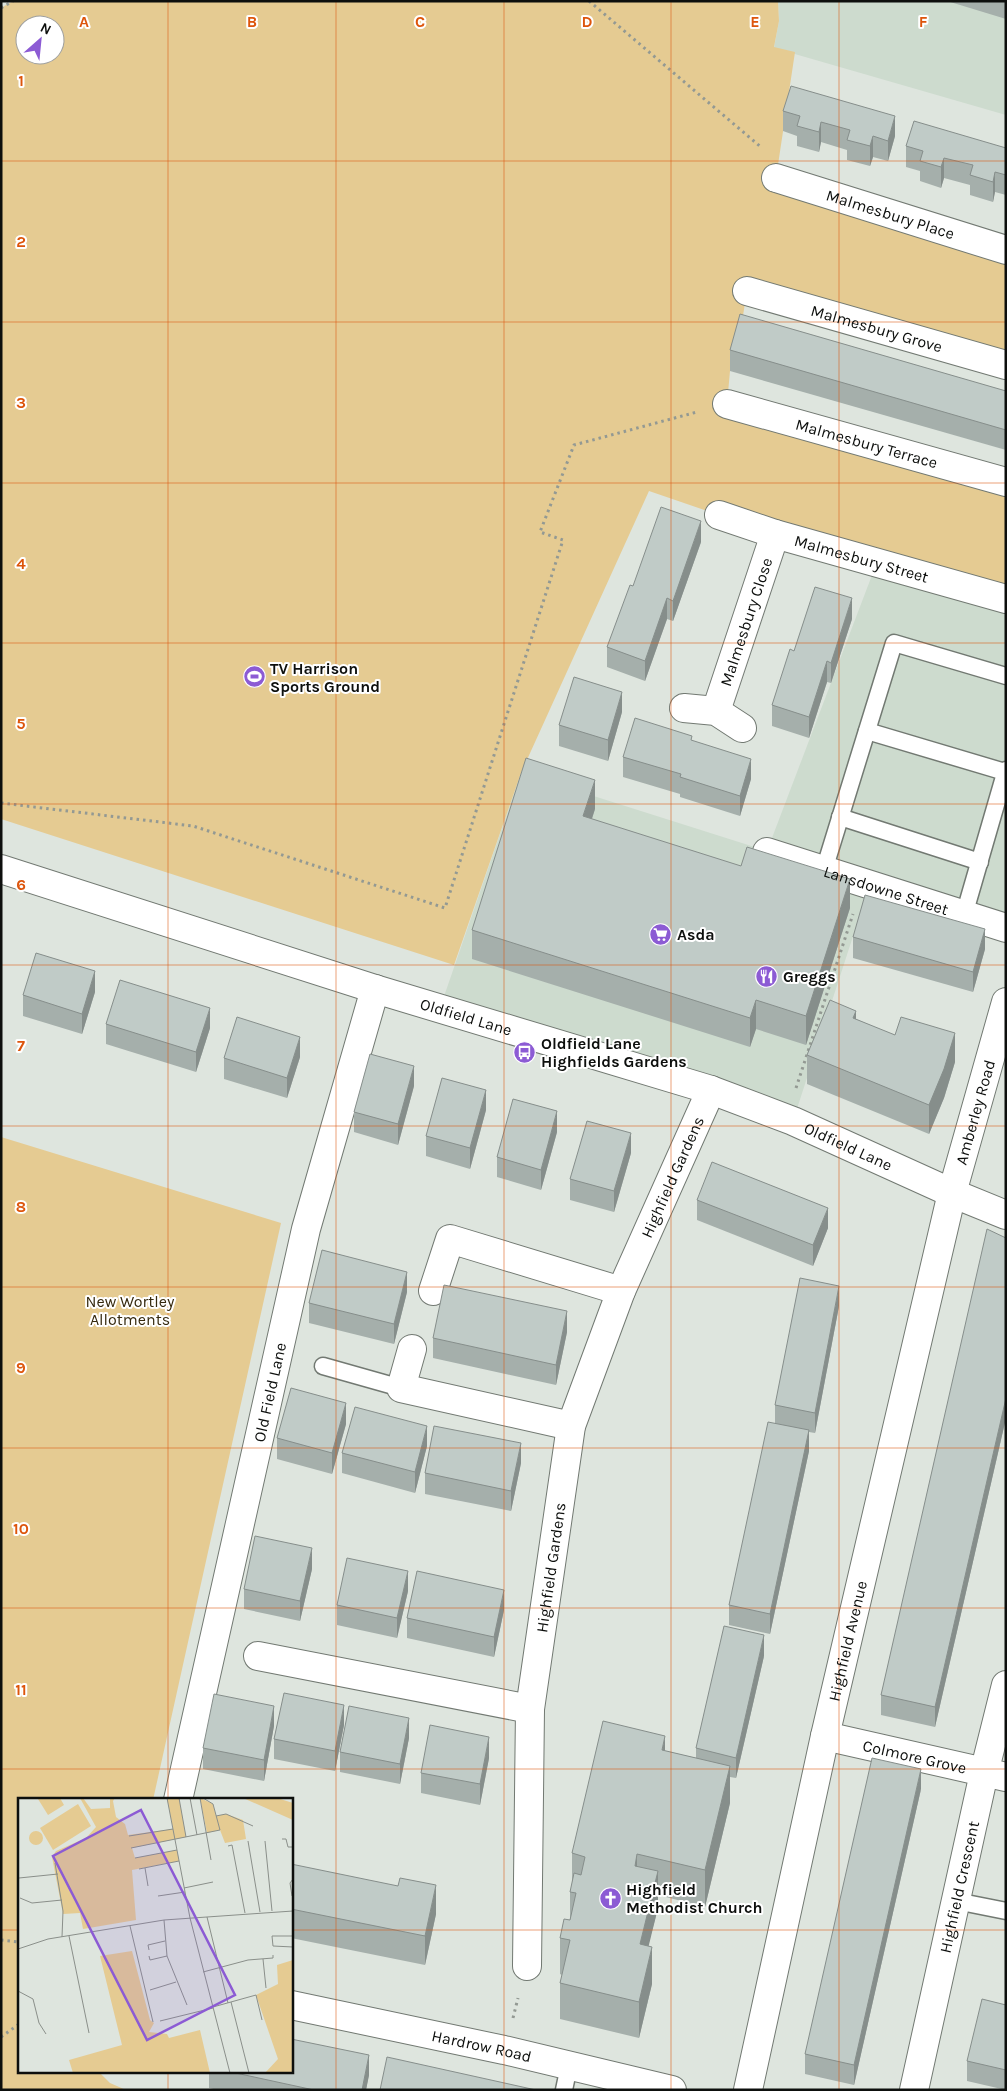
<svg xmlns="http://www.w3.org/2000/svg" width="1007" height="2091" font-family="Karla,sans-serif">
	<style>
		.built { fill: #cddbce }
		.green { fill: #e5cb92; fill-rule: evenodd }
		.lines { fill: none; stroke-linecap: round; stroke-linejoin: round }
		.service-casing { stroke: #727972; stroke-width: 19 }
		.minor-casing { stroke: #727972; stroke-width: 30 }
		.tertiary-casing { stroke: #727972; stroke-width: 30 }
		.path { stroke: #939993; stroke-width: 3; stroke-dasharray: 2.5 4; stroke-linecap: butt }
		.service { stroke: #fff; stroke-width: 16 }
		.minor { stroke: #fff; stroke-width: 28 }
		.tertiary { stroke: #fff; stroke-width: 28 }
		.wall { fill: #a5afab }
		.shaded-wall { fill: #868e8b }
		.building { fill: #c0cbc7; stroke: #868e8b }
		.grid { fill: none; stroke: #dd550c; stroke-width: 1; stroke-opacity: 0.55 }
		.labels { text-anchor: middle; stroke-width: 4; stroke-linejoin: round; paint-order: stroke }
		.street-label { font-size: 16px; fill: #0d0f0d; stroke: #fff }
		.poi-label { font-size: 16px; font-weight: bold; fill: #0d0f0d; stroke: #fff; text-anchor: start }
		.park-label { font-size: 16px; fill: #35290e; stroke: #fff }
		.inset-road { fill: none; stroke: #8a8f8a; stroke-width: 1 }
		.view { fill: #8c5bd4; fill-opacity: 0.15; stroke: #8c5bd4; stroke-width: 2.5 }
		.inset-edge { fill: none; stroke: #0d0f0d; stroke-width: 2.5 }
		.grid-label { font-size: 16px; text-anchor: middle; font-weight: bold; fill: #dd550c; stroke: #fff; stroke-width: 4; stroke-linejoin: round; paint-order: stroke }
	</style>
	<rect width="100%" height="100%" fill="#dee5de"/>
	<!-- built -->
	<g class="built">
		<polygon points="778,1 1006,1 1006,115 774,48 779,21"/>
		<polygon points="877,562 1006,599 1006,928 870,884 793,1121 440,1008 521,773 767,851"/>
	</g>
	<!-- green -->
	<g class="green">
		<path d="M13 1H778L779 21 774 47 795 52 776 178 1006 250V365L747 291 740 334 730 371 727 404 1006 482V599L719 515 649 491 521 773 454 965 1 819V8ZM25 25H55V55H25Z"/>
		<polygon points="1,1137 281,1223 153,1800 19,1800 19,2072 99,2072 110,2083 126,2090 1,2090"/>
	</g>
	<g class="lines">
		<defs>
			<g id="service">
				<polyline points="867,731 1005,772"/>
				<polyline points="840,817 980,862"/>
				<polyline points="824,870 894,643 1006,676"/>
				<polyline points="964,915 1006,770"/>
				<polyline points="323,1366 401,1388"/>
				<polyline points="956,1901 1006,1911"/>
				<polyline points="564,2090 569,2066"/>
			</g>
			<g id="minor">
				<path id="s1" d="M776 178 1006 250"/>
				<path id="s2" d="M747 291 1006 365"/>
				<path id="s3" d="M727 404 1006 482"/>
				<path id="s4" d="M719 515 775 534 1006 599"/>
				<polyline points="684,708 716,711 742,728"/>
				<path id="s5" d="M716 711 775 534"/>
				<path id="s6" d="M767 852 1006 928"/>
				<polyline points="433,1291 450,1239 621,1291"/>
				<polyline points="412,1349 401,1388 571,1426"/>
				<polyline points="258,1656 530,1709"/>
				<path id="s7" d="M825 1736 1006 1777"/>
				<path id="s8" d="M178 1800 306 1229 375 989"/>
				<path id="s9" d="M527 1966 530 1709 571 1426 621 1291 711 1090"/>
				<path id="s10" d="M291 2005 504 2050 672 2090"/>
				<path id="s11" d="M748 2090 825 1736 952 1193 1006 1002"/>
				<path id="s12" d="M914 2090 984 1773 1006 1685"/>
			</g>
			<g id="tertiary">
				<path id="s13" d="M1 869 375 989 711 1090 793 1121 952 1193 1006 1215"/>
			</g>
		</defs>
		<!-- service casing -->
		<use href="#service" class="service-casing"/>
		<!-- minor casing -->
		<use href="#minor" class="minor-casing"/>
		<!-- tertiary casing -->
		<use href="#tertiary" class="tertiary-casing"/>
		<!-- path -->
		<g class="path">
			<polyline points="589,1 762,148"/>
			<polyline points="1,8 13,1"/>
			<polyline points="1,803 193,826 445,908 563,540 540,532 574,445 697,412"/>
			<polyline points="796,1088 853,914"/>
			<polyline points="1,1940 19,1942"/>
			<polyline points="513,2018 518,1998"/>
			<polyline points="1,2037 19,2024"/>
		</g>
		<!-- service -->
		<use href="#service" class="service"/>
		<!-- minor -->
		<use href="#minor" class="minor"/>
		<!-- tertiary -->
		<use href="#tertiary" class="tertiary"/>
	</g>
	<!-- wall -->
	<g class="wall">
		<polygon points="947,1 1006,1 1006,19"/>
		<polygon points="783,111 895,136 888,161 873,157 870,166 847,160 847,150 821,142 819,152 797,146 797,136 783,131"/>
		<polygon points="906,146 1006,148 1006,195 995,192 993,202 970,195 970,185 944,178 941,188 920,181 920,171 906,167"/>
		<polygon points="730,350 1006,391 1006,450 730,371"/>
		<polygon points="701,542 673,621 667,619 645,681 607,667 607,647 633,586"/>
		<polygon points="852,619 831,683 827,682 809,738 772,726 772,705 794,651"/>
		<polygon points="622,712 608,761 559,746 559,725"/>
		<polygon points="692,741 751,779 740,816 680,797 680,794 623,777 623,757"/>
		<polygon points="595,809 592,819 850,908 806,1045 756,1029 750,1047 472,959 472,930"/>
		<polygon points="853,937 985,949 973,992 853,958"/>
		<polygon points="95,992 82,1034 23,1016 23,995"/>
		<polygon points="856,1019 955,1062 944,1098 929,1134 807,1084 807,1055"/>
		<polygon points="106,1024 210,1028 196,1072 106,1044"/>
		<polygon points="300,1057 287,1098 224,1079 224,1058"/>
		<polygon points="414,1086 398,1145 354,1132 354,1112"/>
		<polygon points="486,1110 470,1169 426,1156 426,1136"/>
		<polygon points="557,1132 541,1190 497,1177 497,1157"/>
		<polygon points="631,1153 614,1212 570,1200 570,1179"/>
		<polygon points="697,1200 828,1228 813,1266 697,1220"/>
		<polygon points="1006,1238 1006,1418 935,1727 881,1715 881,1695"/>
		<polygon points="407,1292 394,1344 309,1323 309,1303"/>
		<polygon points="839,1306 815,1433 809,1432 809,1451 770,1634 729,1625 729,1605 775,1423 775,1405"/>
		<polygon points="567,1332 556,1385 433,1358 433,1338"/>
		<polygon points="346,1424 332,1474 277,1459 277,1438"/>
		<polygon points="427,1446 415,1493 342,1473 342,1453"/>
		<polygon points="521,1463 511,1511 425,1494 425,1473"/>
		<polygon points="312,1569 300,1621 244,1609 244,1589"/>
		<polygon points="408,1591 397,1638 337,1625 337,1605"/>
		<polygon points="504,1610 494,1657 407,1638 407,1618"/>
		<polygon points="764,1656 736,1778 730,1777 730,1803 705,1907 658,1895 658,1908 648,1946 652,1984 639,2038 560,2019 560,1983 562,1975 560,1974 560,1938 570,1920 570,1892 572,1885 572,1853 665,1751 696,1758 696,1748"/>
		<polygon points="344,1725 335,1771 274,1759 274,1739"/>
		<polygon points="274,1726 264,1781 203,1769 203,1748"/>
		<polygon points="409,1738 400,1784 340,1772 340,1752"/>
		<polygon points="489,1758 480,1805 421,1793 421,1773"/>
		<polygon points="921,1789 854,2085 805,2074 805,2054"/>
		<polygon points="291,1864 436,1914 425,1965 291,1938"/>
		<polygon points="1006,2005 1006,2090 967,2081 967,2061"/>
		<polygon points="209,2072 291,2072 369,2075 366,2090 218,2090 209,2088"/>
	</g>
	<!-- shaded-wall -->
	<g class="shaded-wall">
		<polygon points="895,116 895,136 888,161 888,141"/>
		<polygon points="821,122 821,142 819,152 819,132"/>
		<polygon points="873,136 873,157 870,166 870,146"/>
		<polygon points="944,158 944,178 941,188 941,167"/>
		<polygon points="995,172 995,192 993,202 993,182"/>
		<polygon points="701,521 701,542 673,621 673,601"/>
		<polygon points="667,598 667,619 645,681 645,661"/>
		<polygon points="852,598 852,619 831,683 831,663"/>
		<polygon points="827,661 827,682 809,738 809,717"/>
		<polygon points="622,692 622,712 608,761 608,740"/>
		<polygon points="751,759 751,779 740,816 740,796"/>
		<polygon points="595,780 595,809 583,845 583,816"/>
		<polygon points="850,879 850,908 806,1045 806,1016"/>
		<polygon points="985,929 985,949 973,992 973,972"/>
		<polygon points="95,971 95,992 82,1034 82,1014"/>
		<polygon points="756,1000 756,1029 750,1047 750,1018"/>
		<polygon points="210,1008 210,1028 196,1072 196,1052"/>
		<polygon points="856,1011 856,1040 853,1018"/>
		<polygon points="955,1033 955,1062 944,1098 929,1134 929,1105"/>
		<polygon points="300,1037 300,1057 287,1098 287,1078"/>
		<polygon points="414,1066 414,1086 398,1145 398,1124"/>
		<polygon points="486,1090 486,1110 470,1169 470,1148"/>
		<polygon points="557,1111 557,1132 541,1190 541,1170"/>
		<polygon points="631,1133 631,1153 614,1212 614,1191"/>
		<polygon points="828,1208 828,1228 813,1266 813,1245"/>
		<polygon points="407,1272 407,1292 394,1344 394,1324"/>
		<polygon points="839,1286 839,1306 815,1433 815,1413"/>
		<polygon points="567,1311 567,1332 556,1385 556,1365"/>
		<polygon points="1006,1398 1006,1418 935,1727 935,1707"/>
		<polygon points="346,1403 346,1424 332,1474 332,1453"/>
		<polygon points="427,1426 427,1446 415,1493 415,1472"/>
		<polygon points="809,1430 809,1451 770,1634 770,1614"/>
		<polygon points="521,1443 521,1463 511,1511 511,1491"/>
		<polygon points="312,1548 312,1569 300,1621 300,1601"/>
		<polygon points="408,1571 408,1591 397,1638 397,1618"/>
		<polygon points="504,1590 504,1610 494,1657 494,1637"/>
		<polygon points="764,1635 764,1656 736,1778 736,1758"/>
		<polygon points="344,1705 344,1725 335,1771 335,1751"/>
		<polygon points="274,1706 274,1726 264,1781 264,1760"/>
		<polygon points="409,1718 409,1738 400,1784 400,1764"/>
		<polygon points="665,1736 665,1773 662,1750"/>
		<polygon points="489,1737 489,1758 480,1805 480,1784"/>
		<polygon points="730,1766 730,1803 705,1907 705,1870"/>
		<polygon points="921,1769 921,1789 854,2085 854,2065"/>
		<polygon points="637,1854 637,1891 635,1866"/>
		<polygon points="658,1871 658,1908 640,1981 640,1944"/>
		<polygon points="436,1885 436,1914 425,1965 425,1936"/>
		<polygon points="652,1947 652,1984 639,2038 639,2002"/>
		<polygon points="369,2055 369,2075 366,2090 362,2090"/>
	</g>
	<!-- building -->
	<g class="building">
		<polygon points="791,86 895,116 888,141 873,136 870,146 847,140 850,130 821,122 819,132 797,126 800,116 783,111"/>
		<polygon points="914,121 1006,148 1006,175 995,172 993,182 970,175 973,165 944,158 941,167 920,161 923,151 906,146"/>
		<polygon points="740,314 1006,391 1006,430 730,350"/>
		<polygon points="661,507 701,521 673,601 667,598 645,661 607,647 630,585 633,586"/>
		<polygon points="815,587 852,598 831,663 827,661 809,717 772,705 790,649 794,651"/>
		<polygon points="574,677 622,692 608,740 559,725"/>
		<polygon points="635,718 692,736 691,740 751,759 740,796 680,777 681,774 623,757"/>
		<polygon points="526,758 595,780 583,816 741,866 747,847 850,879 806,1016 756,1000 750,1018 472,930"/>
		<polygon points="865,895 985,929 973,972 853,937"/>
		<polygon points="36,953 95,971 82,1014 23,995"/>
		<polygon points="120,980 210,1008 196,1052 106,1024"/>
		<polygon points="830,1000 856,1011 853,1018 895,1035 901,1017 955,1033 944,1069 929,1105 807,1055"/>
		<polygon points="237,1017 300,1037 287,1078 224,1058"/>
		<polygon points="370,1054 414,1066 398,1124 354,1112"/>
		<polygon points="442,1078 486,1090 470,1148 426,1136"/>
		<polygon points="513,1099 557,1111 541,1170 497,1157"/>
		<polygon points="587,1121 631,1133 614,1191 570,1179"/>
		<polygon points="712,1162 828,1208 813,1245 697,1200"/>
		<polygon points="987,1229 1006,1238 1006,1398 935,1707 881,1695"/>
		<polygon points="322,1250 407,1272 394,1324 309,1303"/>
		<polygon points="800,1278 839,1286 815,1413 775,1405"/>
		<polygon points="444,1285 567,1311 556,1365 433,1338"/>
		<polygon points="291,1388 346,1403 332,1453 277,1438"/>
		<polygon points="355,1407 427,1426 415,1472 342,1453"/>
		<polygon points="768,1422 809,1430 770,1614 729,1605"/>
		<polygon points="434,1426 521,1443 511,1491 425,1473"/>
		<polygon points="255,1536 312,1548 300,1601 244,1589"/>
		<polygon points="347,1558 408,1571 397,1618 337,1605"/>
		<polygon points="417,1571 504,1590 494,1637 407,1618"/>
		<polygon points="724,1626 764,1635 736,1758 696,1748"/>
		<polygon points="284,1693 344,1705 335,1751 274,1739"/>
		<polygon points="214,1694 274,1706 264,1760 203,1748"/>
		<polygon points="349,1706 409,1718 400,1764 340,1752"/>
		<polygon points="603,1721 665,1736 662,1750 730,1766 705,1870 637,1854 635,1866 658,1871 640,1944 652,1947 639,2002 560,1983 570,1940 560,1938 564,1919 570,1920 576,1893 570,1892 574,1873 581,1875 585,1857 572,1853"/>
		<polygon points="430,1725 489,1737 480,1784 421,1773"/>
		<polygon points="872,1758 921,1769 854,2065 805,2054"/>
		<polygon points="291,1864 398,1886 400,1878 436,1885 425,1936 291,1909"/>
		<polygon points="982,1999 1006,2005 1006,2070 967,2061"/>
		<polygon points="291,2039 369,2055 362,2090 314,2090 231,2072 291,2072"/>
		<polygon points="387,2057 536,2090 380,2090"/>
	</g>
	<!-- grid -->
	<path class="grid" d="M168 1V1800M336 1V2090M504 1V2090M671 1V2090M839 1V2090M1 161H1006M1 322H1006M1 483H1006M1 643H1006M1 804H1006M1 965H1006M1 1126H1006M1 1287H1006M1 1448H1006M1 1608H1006M1 1769H1006M1 1930H19M291 1930H1006M168 2072V2090"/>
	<!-- icons -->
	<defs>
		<symbol id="stadium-disc" viewBox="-11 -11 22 22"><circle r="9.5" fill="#8c5bd4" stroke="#fff"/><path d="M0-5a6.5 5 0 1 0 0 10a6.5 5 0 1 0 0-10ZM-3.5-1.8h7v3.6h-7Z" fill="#fff"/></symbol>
		<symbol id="supermarket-disc" viewBox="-11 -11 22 22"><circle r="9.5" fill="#8c5bd4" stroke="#fff"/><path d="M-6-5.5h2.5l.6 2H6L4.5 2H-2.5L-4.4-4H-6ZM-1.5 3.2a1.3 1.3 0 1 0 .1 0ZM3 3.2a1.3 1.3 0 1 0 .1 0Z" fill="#fff"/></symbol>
		<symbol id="restaurant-disc" viewBox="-11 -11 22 22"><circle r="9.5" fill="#8c5bd4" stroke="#fff"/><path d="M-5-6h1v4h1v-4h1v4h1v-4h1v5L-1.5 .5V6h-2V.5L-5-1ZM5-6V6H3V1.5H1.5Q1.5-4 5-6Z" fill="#fff"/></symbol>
		<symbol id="bus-disc" viewBox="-11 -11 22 22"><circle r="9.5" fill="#8c5bd4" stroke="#fff"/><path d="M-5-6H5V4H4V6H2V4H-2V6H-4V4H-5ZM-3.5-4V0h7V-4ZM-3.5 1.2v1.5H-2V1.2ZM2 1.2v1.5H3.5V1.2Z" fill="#fff"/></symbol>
		<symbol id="church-disc" viewBox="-11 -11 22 22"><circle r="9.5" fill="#8c5bd4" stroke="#fff"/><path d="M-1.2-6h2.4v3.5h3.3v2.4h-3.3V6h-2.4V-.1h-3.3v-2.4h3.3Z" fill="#fff"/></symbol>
	</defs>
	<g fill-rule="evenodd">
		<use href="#stadium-disc" x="242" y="664" width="25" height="25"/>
		<use href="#supermarket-disc" x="648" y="922" width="25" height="25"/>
		<use href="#restaurant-disc" x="754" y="964" width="25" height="25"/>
		<use href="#bus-disc" x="512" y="1040" width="25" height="25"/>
		<use href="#church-disc" x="598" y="1886" width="25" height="25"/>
	</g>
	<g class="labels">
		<!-- street labels -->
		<g class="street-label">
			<text dy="6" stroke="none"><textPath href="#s1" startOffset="120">Malmesbury Place</textPath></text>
			<text dy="6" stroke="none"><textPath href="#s2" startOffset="135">Malmesbury Grove</textPath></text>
			<text dy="6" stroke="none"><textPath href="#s3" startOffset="145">Malmesbury Terrace</textPath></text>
			<text dy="6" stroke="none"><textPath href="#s4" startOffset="149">Malmesbury Street</textPath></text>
			<text dy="6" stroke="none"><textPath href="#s5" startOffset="94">Malmesbury Close</textPath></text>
			<text dy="6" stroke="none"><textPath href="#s6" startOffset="125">Lansdowne Street</textPath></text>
			<text dy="6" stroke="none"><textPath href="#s13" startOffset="488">Oldfield Lane</textPath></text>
			<text dy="6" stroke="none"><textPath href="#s11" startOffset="1004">Amberley Road</textPath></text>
			<text dy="6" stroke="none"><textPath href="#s13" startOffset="892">Oldfield Lane</textPath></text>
			<text dy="6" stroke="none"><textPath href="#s9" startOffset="812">Highfield Gardens</textPath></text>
			<text dy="6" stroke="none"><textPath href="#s8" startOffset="418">Old Field Lane</textPath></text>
			<text dy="6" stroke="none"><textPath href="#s9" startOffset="400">Highfield Gardens</textPath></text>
			<text dy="6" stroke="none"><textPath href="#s11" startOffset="460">Highfield Avenue</textPath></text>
			<text dy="6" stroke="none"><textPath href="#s7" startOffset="92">Colmore Grove</textPath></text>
			<text dy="6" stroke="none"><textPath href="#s12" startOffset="208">Highfield Crescent</textPath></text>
			<text dy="6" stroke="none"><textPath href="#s10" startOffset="195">Hardrow Road</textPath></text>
		</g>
		<!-- poi labels -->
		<g class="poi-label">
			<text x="270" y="674">TV Harrison<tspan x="270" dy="18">Sports Ground</tspan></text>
			<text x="677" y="940">Asda</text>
			<text x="783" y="982">Greggs</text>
			<text x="541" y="1049">Oldfield Lane<tspan x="541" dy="18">Highfields Gardens</tspan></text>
			<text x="626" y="1895">Highfield<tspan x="626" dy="18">Methodist Church</tspan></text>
		</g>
		<!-- park labels -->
		<g class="park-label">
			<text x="130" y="1307">New Wortley<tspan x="130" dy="18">Allotments</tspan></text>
		</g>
	</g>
	<!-- overview -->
	<g transform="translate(18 1798)">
		<rect width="275" height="275" fill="#dee5de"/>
		<path d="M42 0 46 7 30 17 20 1ZM62 0H65L73 11 92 10V0H97L95 3 98 19 107 26 110 37 155 31 149 0H161L168 39 114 50 117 60 159 52 161 63 114 72 118 122 65 131 62 115 45 116 34 59 38 53 68 40 78 29ZM182 0 195 6 198 18 208 16 225 22 228 41 207 45 202 32 189 35ZM225 0H259L275 5V22ZM60 6 73 28 35 52 22 30ZM11 40a7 7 0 1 1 14 0a7 7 0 1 1-14 0ZM114 153 132 222 136 225 131 234 149 236 151 240 182 232 192 275H55L51 262 104 247 82 158ZM275 162V275H247L260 261 238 197 260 186 259 167Z" fill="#e5cb92"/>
		<path class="inset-road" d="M149 0 172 120 212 275M161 0 168 39M172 0 179 37M182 0 193 62M198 18 208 16 235 28M111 38 155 31M264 41H268L270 49H275M230 43 242 114M247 43 254 113M210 48 214 47 227 115M113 50 202 32 195 6 185 0M117 60 159 52M37 65 45 113 44 139M127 70 130 88M121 71 161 63M1 80 40 76M166 90 195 84M140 98 167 94M274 98 272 85 275 81M2 100 14 105 44 102M189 119 210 205M146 122 149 158 169 207M112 128 135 224M51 138 71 235M275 138H254L255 148 275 149M0 151 30 141 146 122 275 113M131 152 130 147 147 143M131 158 132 162 149 158M245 161 248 190M185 174 230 162 255 160V157M132 192 158 184M0 193 15 201 21 225 28 236M213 204 231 275M195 209 238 197 244 222M142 223 195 210"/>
		<path class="view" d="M123 12 217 197 129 242 35 58Z"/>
		<rect width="275" height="275" class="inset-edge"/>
	</g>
	<g class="grid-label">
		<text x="84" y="27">A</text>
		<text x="252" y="27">B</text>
		<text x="420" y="27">C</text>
		<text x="587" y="27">D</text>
		<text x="755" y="27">E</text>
		<text x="923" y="27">F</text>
		<text x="21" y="86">1</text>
		<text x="21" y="247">2</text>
		<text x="21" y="408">3</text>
		<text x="21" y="569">4</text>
		<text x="21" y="729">5</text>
		<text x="21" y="890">6</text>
		<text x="21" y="1051">7</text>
		<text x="21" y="1212">8</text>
		<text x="21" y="1373">9</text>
		<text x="21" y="1534">10</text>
		<text x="21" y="1695">11</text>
	</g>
	<!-- border -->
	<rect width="1007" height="2091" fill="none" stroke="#0d0f0d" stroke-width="5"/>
	<!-- north arrow -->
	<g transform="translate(40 40) rotate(27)"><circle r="24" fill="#ffffff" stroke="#9e9f9e"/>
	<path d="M0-4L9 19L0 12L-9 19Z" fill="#8c5bd4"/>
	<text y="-8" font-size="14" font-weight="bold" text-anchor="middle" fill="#0d0f0d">N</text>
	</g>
</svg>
